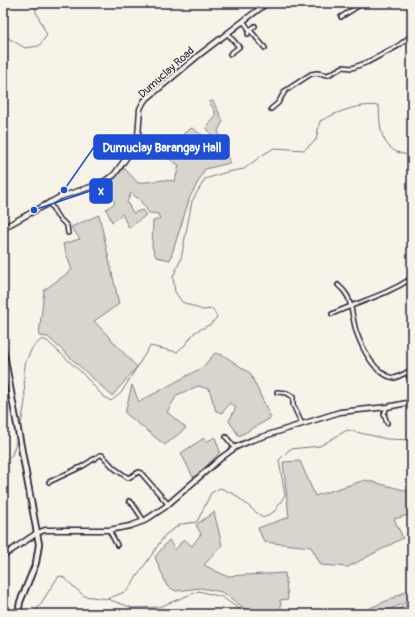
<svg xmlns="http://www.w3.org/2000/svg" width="415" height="617" font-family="Pangolin,sans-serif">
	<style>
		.green { fill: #d8d5cf; stroke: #7d7c85 }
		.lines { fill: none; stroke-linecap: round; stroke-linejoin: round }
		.stream { stroke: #76747f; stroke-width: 1 }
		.street-casing { stroke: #22223b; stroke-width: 6 }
		.secondary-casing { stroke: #22223b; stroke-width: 7 }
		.primary-casing { stroke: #22223b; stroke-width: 8 }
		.street { stroke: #f7f3e8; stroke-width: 3 }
		.secondary { stroke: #f7f3e8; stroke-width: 4 }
		.primary { stroke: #f7f3e8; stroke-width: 4.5 }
		.labels { text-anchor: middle; stroke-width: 3; stroke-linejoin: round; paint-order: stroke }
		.street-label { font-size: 11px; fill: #22223b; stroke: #f7f3e8 }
		.leader { fill: none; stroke: #1d4ed8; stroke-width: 1.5 }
		.callout-dot { fill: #1d4ed8; stroke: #f7f3e8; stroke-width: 1.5 }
		.callout { fill: #1d4ed8; stroke: #1d4ed8; stroke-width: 1.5 }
		.callout-label { font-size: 12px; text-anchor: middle; font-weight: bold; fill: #fff }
	</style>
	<rect width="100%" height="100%" fill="#f7f3e8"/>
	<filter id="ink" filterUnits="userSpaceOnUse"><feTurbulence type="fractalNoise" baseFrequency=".025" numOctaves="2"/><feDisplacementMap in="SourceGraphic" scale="8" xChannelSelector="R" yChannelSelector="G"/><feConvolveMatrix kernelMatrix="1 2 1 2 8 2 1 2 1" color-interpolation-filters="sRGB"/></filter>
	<g filter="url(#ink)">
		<!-- green -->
		<g class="green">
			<polygon points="213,101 223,121 218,131 230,163 205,169 190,197 170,260 156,257 152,247 153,221 160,219 158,214 149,213 140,200 131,193 127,202 133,213 142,210 146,215 129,228 122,214 112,222 106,209 115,203 106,186 112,182 124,168 138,183 163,180 175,181 179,165 154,149 161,136 169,143 183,143 184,133 192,128 206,138 211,134 206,127 215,118 215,111 209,102"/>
			<polygon points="99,215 119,304 94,321 137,367 112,396 48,337 39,336 44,290 72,270 63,244 80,239 71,227"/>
			<polygon points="215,353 223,355 250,373 271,418 239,436 229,421 236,407 230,403 222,413 216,411 209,389 198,386 177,395 167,412 186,428 165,445 125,413 132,385 139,402 203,367"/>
			<polygon points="215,437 220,452 194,479 181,453 204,438 206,442"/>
			<polygon points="300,461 315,496 365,480 412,492 412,514 394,519 403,538 348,567 321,565 311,547 264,542 258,528 289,517 283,462"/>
			<polygon points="214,512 222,545 204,565 226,576 285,573 288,599 280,600 282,614 252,614 222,592 201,588 176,591 167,586 155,557 169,540 175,550 184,539 192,546 201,534 196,525"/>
			<polygon points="412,588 412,600 379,614 332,614 363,611 393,598"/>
		</g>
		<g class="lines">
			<!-- stream -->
			<g class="stream">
				<polyline points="3,35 25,48 39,46 47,35 36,12 35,3"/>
				<path d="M20 430 25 402 24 371 26 361 32 348 42 339 47 341 81 372 103 396 111 401 121 393 150 346 177 352 185 345 195 332 211 324 217 317 213 309 202 310 182 302 175 292 173 277 181 259 192 201 205 179 227 172 244 169 261 156 274 148 304 150 316 140 320 121C338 112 359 103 379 106 380 124 379 143 397 152 402 154 406 155 412 155"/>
				<polyline points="3,463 12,455 17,439"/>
				<polyline points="107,599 133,608 159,607 199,591 222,597 246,614"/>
				<polyline points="34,614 58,577 62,576 84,596 107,599 127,591 165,535 181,524 197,522 211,493 220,488 234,494 263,518 275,511 285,495 279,460 290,449 320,446 347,430 387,439 412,440"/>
				<polyline points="389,614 412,602"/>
			</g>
			<defs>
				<g id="street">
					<polyline points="341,17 363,3"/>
					<polyline points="243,21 249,29 248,34"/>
					<polyline points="249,29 265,48"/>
					<polyline points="250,30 255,26"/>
					<polyline points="227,33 239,47 230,54"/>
					<polyline points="271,109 278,103 285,91 311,74 317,73 328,75 343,67 352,68 368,62 398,46 412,35"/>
					<polyline points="49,202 57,216 67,226 68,233"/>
					<path d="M338 285 344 291 348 297C352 308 353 320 356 331 362 348 375 376 395 378L412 370"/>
					<path d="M332 314C360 301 385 296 412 278"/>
					<polyline points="407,372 412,384"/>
					<polyline points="277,392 287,393 293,397 293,405 302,424"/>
					<polyline points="387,407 384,414 387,423"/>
					<polyline points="226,437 235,448"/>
					<polyline points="49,482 83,466 100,455 102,455 114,468 128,478 139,472 141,473 168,504"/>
					<polyline points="129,501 132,503 144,521"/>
					<polyline points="109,530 117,545"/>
				</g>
				<g id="secondary">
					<polyline points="3,228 60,197 100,184 114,175 134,147 138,136 140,109 144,101 199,55 267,3"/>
					<polyline points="3,556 37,533 45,530 109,530 130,526 144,521 165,507 221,458 236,447 252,440 340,412 387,407 412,402"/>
				</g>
				<polyline id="primary" points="3,349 39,544 36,563 20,602 18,614"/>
			</defs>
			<!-- street casing -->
			<use href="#street" class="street-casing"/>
			<!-- secondary casing -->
			<use href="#secondary" class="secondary-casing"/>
			<!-- primary casing -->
			<use href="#primary" class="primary-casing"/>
			<!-- street -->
			<use href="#street" class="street"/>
			<!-- secondary -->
			<use href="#secondary" class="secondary"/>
			<!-- primary -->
			<use href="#primary" class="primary"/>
		</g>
	</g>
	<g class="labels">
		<!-- street labels -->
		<g class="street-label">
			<text transform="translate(166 72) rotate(-42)" y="4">Dumuclay Road</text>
		</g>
	</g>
	<!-- callouts -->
	<path class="leader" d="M64 190L94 147M34 210L90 191"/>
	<g class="callout-dot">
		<circle cx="64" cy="190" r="4"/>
		<circle cx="34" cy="210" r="4"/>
	</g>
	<g class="callout">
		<rect x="94" y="135" width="135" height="24" rx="4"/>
		<rect x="90" y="179" width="22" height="24" rx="4"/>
	</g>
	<g class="callout-label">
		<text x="162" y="152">Dumuclay Barangay Hall</text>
		<text x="101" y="195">x</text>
	</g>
	<!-- margin -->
	<rect width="415" height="617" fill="none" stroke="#f7f3e8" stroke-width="16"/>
	<rect x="8" y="8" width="399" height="601" fill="none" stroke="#22223b" stroke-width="1.5" filter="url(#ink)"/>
</svg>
